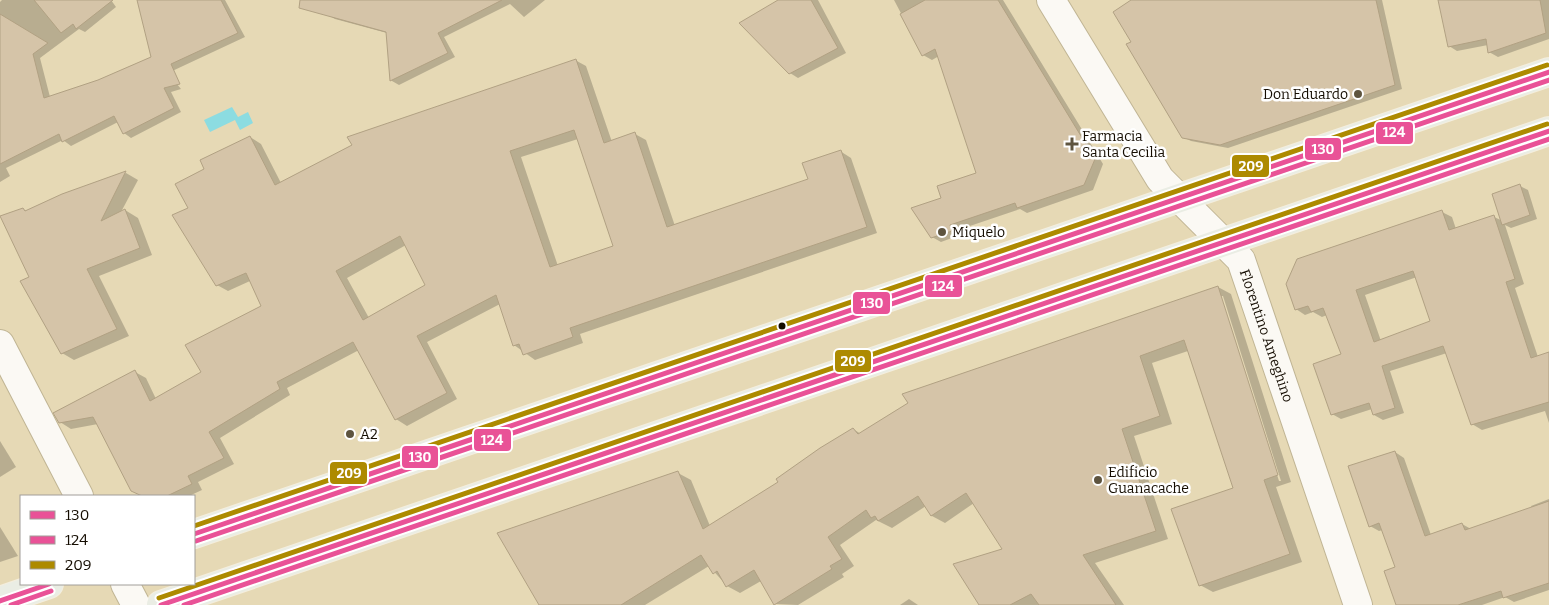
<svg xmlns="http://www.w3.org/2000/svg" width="1549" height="605" font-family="Bitter,serif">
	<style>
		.water { fill: #8cdce1 }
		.shadow { fill: #0003; fill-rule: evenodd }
		.building { fill: #d5c4a8; stroke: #b1a183; fill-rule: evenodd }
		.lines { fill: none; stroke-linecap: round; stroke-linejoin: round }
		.minor-casing { stroke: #c0b594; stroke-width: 30 }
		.primary-casing { stroke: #f4eede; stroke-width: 30 }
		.minor { stroke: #fbf9f4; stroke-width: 28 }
		.primary { stroke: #eaede4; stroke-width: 28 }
		.bus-1-casing { stroke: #fff; stroke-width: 9 }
		.bus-2-casing { stroke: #fff; stroke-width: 9 }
		.bus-3-casing { stroke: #fff; stroke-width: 9 }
		.bus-1 { stroke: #e95297; stroke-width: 5 }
		.bus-2 { stroke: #e95297; stroke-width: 5 }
		.bus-3 { stroke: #ad8a00; stroke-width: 5 }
		.poi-dot { fill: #5e543f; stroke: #fff; stroke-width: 2 }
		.bus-dot { fill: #140c00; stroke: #fff; stroke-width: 2 }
		.labels { text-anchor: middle; stroke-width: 5; stroke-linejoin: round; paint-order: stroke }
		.poi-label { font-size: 14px; fill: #140c00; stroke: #fff; text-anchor: start }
		.street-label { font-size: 14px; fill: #140c00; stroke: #fff }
		.line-badge { stroke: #fff; stroke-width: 2 }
		.badge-label { font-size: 14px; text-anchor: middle; font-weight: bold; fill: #fff }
	</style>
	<rect width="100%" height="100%" fill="#e6d9b5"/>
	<!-- water -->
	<polygon class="water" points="232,107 238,117 248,112 253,123 240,130 235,120 210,132 204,120"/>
	<!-- shadow -->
	<g class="shadow">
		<polygon points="2,0 111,0 116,7 85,32 79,29 40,58 50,97 96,82 152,57 138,0 225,0 245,37 168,73 181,89 171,92 181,112 131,138 124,133 118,122 71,146 63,140 6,168 10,176 0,182 0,2"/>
		<polygon points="332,0 545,0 524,17 510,4 444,37 455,57 399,85 392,81 387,33 335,19 328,15"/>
		<polygon points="781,0 818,0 846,53 798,78 790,73"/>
		<polygon points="894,0 1003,0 1103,164 1093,190 1027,213 1020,209 958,230 960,235 941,242 932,237 943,198 978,174 939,56 932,60 923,55"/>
		<polygon points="1134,0 1382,0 1402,89 1228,148 1191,141 1183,137"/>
		<polygon points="1439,0 1549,0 1549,39 1498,57 1489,52 1488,45 1457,51 1449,46"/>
		<path d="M575 60 586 66 612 142 635 134 646 140 675 226 810 180 840 151 851 158 877 233 580 334 583 343 535 360 514 345 500 304 427 342 457 399 407 426 396 419 359 350 287 388 290 395 220 438 234 464 198 482 202 490 189 496H143L134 491 98 424 71 429 60 422 135 372 146 378 156 399 203 372 263 306 250 281 228 291 217 285 190 209 206 170 250 137 261 144 281 183ZM578 139 614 247 558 266 521 157ZM406 245 427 285 369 318 347 278Z"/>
		<polygon points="126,173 138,180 121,212 125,210 138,218 152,255 99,276 129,336 74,360 62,353 30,278 23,209 28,212 63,195"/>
		<path d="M1520 186 1528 190 1537 219 1511 228 1505 225 1524 284 1515 288 1538 357 1549 353V423L1545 411 1482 430 1472 424 1447 353 1390 371 1404 413 1383 420 1374 415 1372 409 1341 419 1332 414 1342 355 1327 315 1322 317 1313 312 1305 315 1296 309 1442 212 1452 217 1456 229 1494 217 1503 221ZM1417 277 1432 322 1381 341 1365 295Z"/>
		<path d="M1218 287 1231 294 1291 482 1276 487 1302 562 1213 592 1200 585 1235 489 1188 351 1152 363 1172 424 1134 436 1168 539 1095 563 1124 605H981L1004 550 974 503 945 523 932 516 926 506 892 528 876 520 840 545 854 566 842 574 844 577 798 605 775 604 761 581 740 593 727 586 709 566 645 605H540L678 473 691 480 710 526 780 482 853 429 861 434 909 403 904 395ZM1220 296H1223L1281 481H1279Z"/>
		<polygon points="0,441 16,467 0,477"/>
		<polygon points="1395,452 1404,458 1431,535 1462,524 1471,529 1532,508 1531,506 1549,499 1549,590 1514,602 1505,597 1482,605 1397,605 1397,568 1383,530 1379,531 1370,526"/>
		<polygon points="0,527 18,556 0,562"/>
		<polygon points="909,599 918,605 900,605"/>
	</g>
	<!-- building -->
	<g class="building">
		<polygon points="34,0 113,0 76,29 73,24 61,33"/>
		<polygon points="137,0 221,0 238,33 171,64 180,84 164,88 174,108 123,134 114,116 62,142 59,134 0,164 0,14 48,43 33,54 44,98 98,80 151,57"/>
		<polygon points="300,0 502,0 438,33 448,53 390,81 386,32 299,8"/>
		<polygon points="778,0 811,0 838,48 789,74 739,23"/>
		<polygon points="925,0 998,0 1095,159 1084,185 1017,208 1015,203 950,225 952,231 931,238 911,208 941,198 937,186 976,173 935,49 922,56 900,14"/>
		<polygon points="1131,0 1376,0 1395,85 1220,145 1182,138 1126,44 1131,42 1113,12"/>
		<polygon points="1438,0 1540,0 1546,33 1488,53 1486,39 1448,47"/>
		<path d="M576 59 604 143 635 132 667 227 808 179 802 163 841 150 867 227 570 328 573 337 523 355 519 344 513 346 496 295 417 336 447 393 395 420 353 342 277 382 280 389 209 432 224 458 188 476 192 484 167 496H142L131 491 93 417 59 423 53 413 135 370 150 401 201 372 185 345 261 306 246 273 216 286 172 215 188 208 175 184 204 169 200 160 250 136 275 185 352 145 347 137ZM574 130 613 246 550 267 510 151ZM400 236 425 285 363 320 336 271Z"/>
		<polygon points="126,171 101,221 125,209 140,248 87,269 117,329 61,354 20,281 29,277 0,216 23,208 25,211 62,194"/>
		<polygon points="1520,184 1530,215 1502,225 1492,194"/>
		<path d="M1442 210 1449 230 1494 215 1515 279 1506 282 1531 358 1549 352V402L1471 425 1443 346 1382 366 1395 408 1373 415 1369 403 1331 415 1313 364 1341 354 1323 308 1311 312 1308 306 1295 310 1286 284 1297 259ZM1413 271 1430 321 1374 342 1356 290Z"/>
		<polygon points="1218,286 1278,475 1264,480 1290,554 1214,581 1199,586 1171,509 1233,488 1184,340 1140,356 1160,416 1122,429 1156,531 1083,555 1116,605 1039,605 1031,594 1010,605 979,605 953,564 1002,549 966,493 931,516 918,496 878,521 875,516 871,518 866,510 828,537 842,559 830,566 832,569 774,605 754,570 726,587 717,571 713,574 701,555 621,605 539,605 497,533 678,471 703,529 778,482 776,479 820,448 853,428 858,434 908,403 902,394"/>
		<polygon points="1395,451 1425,536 1462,523 1465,530 1549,501 1549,583 1503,598 1501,591 1458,605 1396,605 1384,571 1395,567 1379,523 1369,527 1348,466"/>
	</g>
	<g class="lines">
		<defs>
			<g id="minor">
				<path id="s1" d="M1051 0 1160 179 1241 260 1358 605"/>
				<polyline points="0,344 79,496"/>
				<polyline points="125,584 136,605"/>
			</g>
			<g id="primary">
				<polyline points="194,534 1549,72"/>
				<polyline points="0,601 49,584"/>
				<polyline points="161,605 1549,131"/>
			</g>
		</defs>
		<!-- minor casing -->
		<use href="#minor" class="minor-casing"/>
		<!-- primary casing -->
		<use href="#primary" class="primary-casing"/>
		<!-- minor -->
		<use href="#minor" class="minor"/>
		<!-- primary -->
		<use href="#primary" class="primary"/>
		<defs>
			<g id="bus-1">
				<polyline points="194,534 1549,72"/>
				<polyline points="0,601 49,584"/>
				<polyline points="161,605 1549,131"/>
			</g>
			<g id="bus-2">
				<polyline points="196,541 1549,80"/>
				<polyline points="11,605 51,591"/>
				<polyline points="184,605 1549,139"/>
			</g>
			<g id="bus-3">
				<polyline points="194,526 1547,65"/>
				<polyline points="159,598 1547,124"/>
			</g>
		</defs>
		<!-- bus-1 casing -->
		<use href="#bus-1" class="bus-1-casing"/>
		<!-- bus-2 casing -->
		<use href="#bus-2" class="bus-2-casing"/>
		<!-- bus-3 casing -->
		<use href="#bus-3" class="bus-3-casing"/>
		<!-- bus-1 -->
		<use href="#bus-1" class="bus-1"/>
		<!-- bus-2 -->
		<use href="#bus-2" class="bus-2"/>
		<!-- bus-3 -->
		<use href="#bus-3" class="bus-3"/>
	</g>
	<!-- markers -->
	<g class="poi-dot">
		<circle cx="1358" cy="94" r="5"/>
		<path d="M1069.5 136.5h5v5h5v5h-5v5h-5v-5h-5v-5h5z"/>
		<circle cx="942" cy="232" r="5"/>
		<circle cx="350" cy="434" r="5"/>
		<circle cx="1098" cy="480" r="5"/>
	</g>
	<circle class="bus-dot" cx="782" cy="326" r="4.5"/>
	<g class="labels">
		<!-- poi labels -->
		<g class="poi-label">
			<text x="1348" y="99" text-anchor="end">Don Eduardo</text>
			<text x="1082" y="141">Farmacia<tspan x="1082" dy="16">Santa Cecilia</tspan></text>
			<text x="952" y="237">Miquelo</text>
			<text x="360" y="439">A2</text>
			<text x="1108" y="477">Edificio<tspan x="1108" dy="16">Guanacache</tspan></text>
		</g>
		<!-- street labels -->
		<g class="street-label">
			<text dy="5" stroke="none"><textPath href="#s1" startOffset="404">Florentino Ameghino</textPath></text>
		</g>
	</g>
	<g class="line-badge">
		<rect x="1375" y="121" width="39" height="24" rx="5" fill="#e95297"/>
		<rect x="1304" y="137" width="38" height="24" rx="5" fill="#e95297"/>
		<rect x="1231" y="154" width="39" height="24" rx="5" fill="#ad8a00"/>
		<rect x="924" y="274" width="39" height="24" rx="5" fill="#e95297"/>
		<rect x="852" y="291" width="39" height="24" rx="5" fill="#e95297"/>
		<rect x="834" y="349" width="38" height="24" rx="5" fill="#ad8a00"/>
		<rect x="473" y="428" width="39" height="24" rx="5" fill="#e95297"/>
		<rect x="401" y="445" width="38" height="24" rx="5" fill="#e95297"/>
		<rect x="329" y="461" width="39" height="24" rx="5" fill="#ad8a00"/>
	</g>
	<g class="badge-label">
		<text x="1394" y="137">124</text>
		<text x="1323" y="154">130</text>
		<text x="1251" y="171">209</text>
		<text x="943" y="291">124</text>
		<text x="872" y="308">130</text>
		<text x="853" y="366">209</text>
		<text x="492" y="445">124</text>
		<text x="420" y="462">130</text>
		<text x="349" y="478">209</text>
	</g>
	<!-- legend -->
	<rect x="20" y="495" width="175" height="90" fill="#ffffff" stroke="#a19e99"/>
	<rect x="30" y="511" width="25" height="8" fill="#e95297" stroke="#a19e99"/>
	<text x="65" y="520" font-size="15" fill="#140c00">130</text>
	<rect x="30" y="536" width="25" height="8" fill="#e95297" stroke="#a19e99"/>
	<text x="65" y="545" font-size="15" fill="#140c00">124</text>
	<rect x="30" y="561" width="25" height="8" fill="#ad8a00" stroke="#a19e99"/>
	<text x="65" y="570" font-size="15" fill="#140c00">209</text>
</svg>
